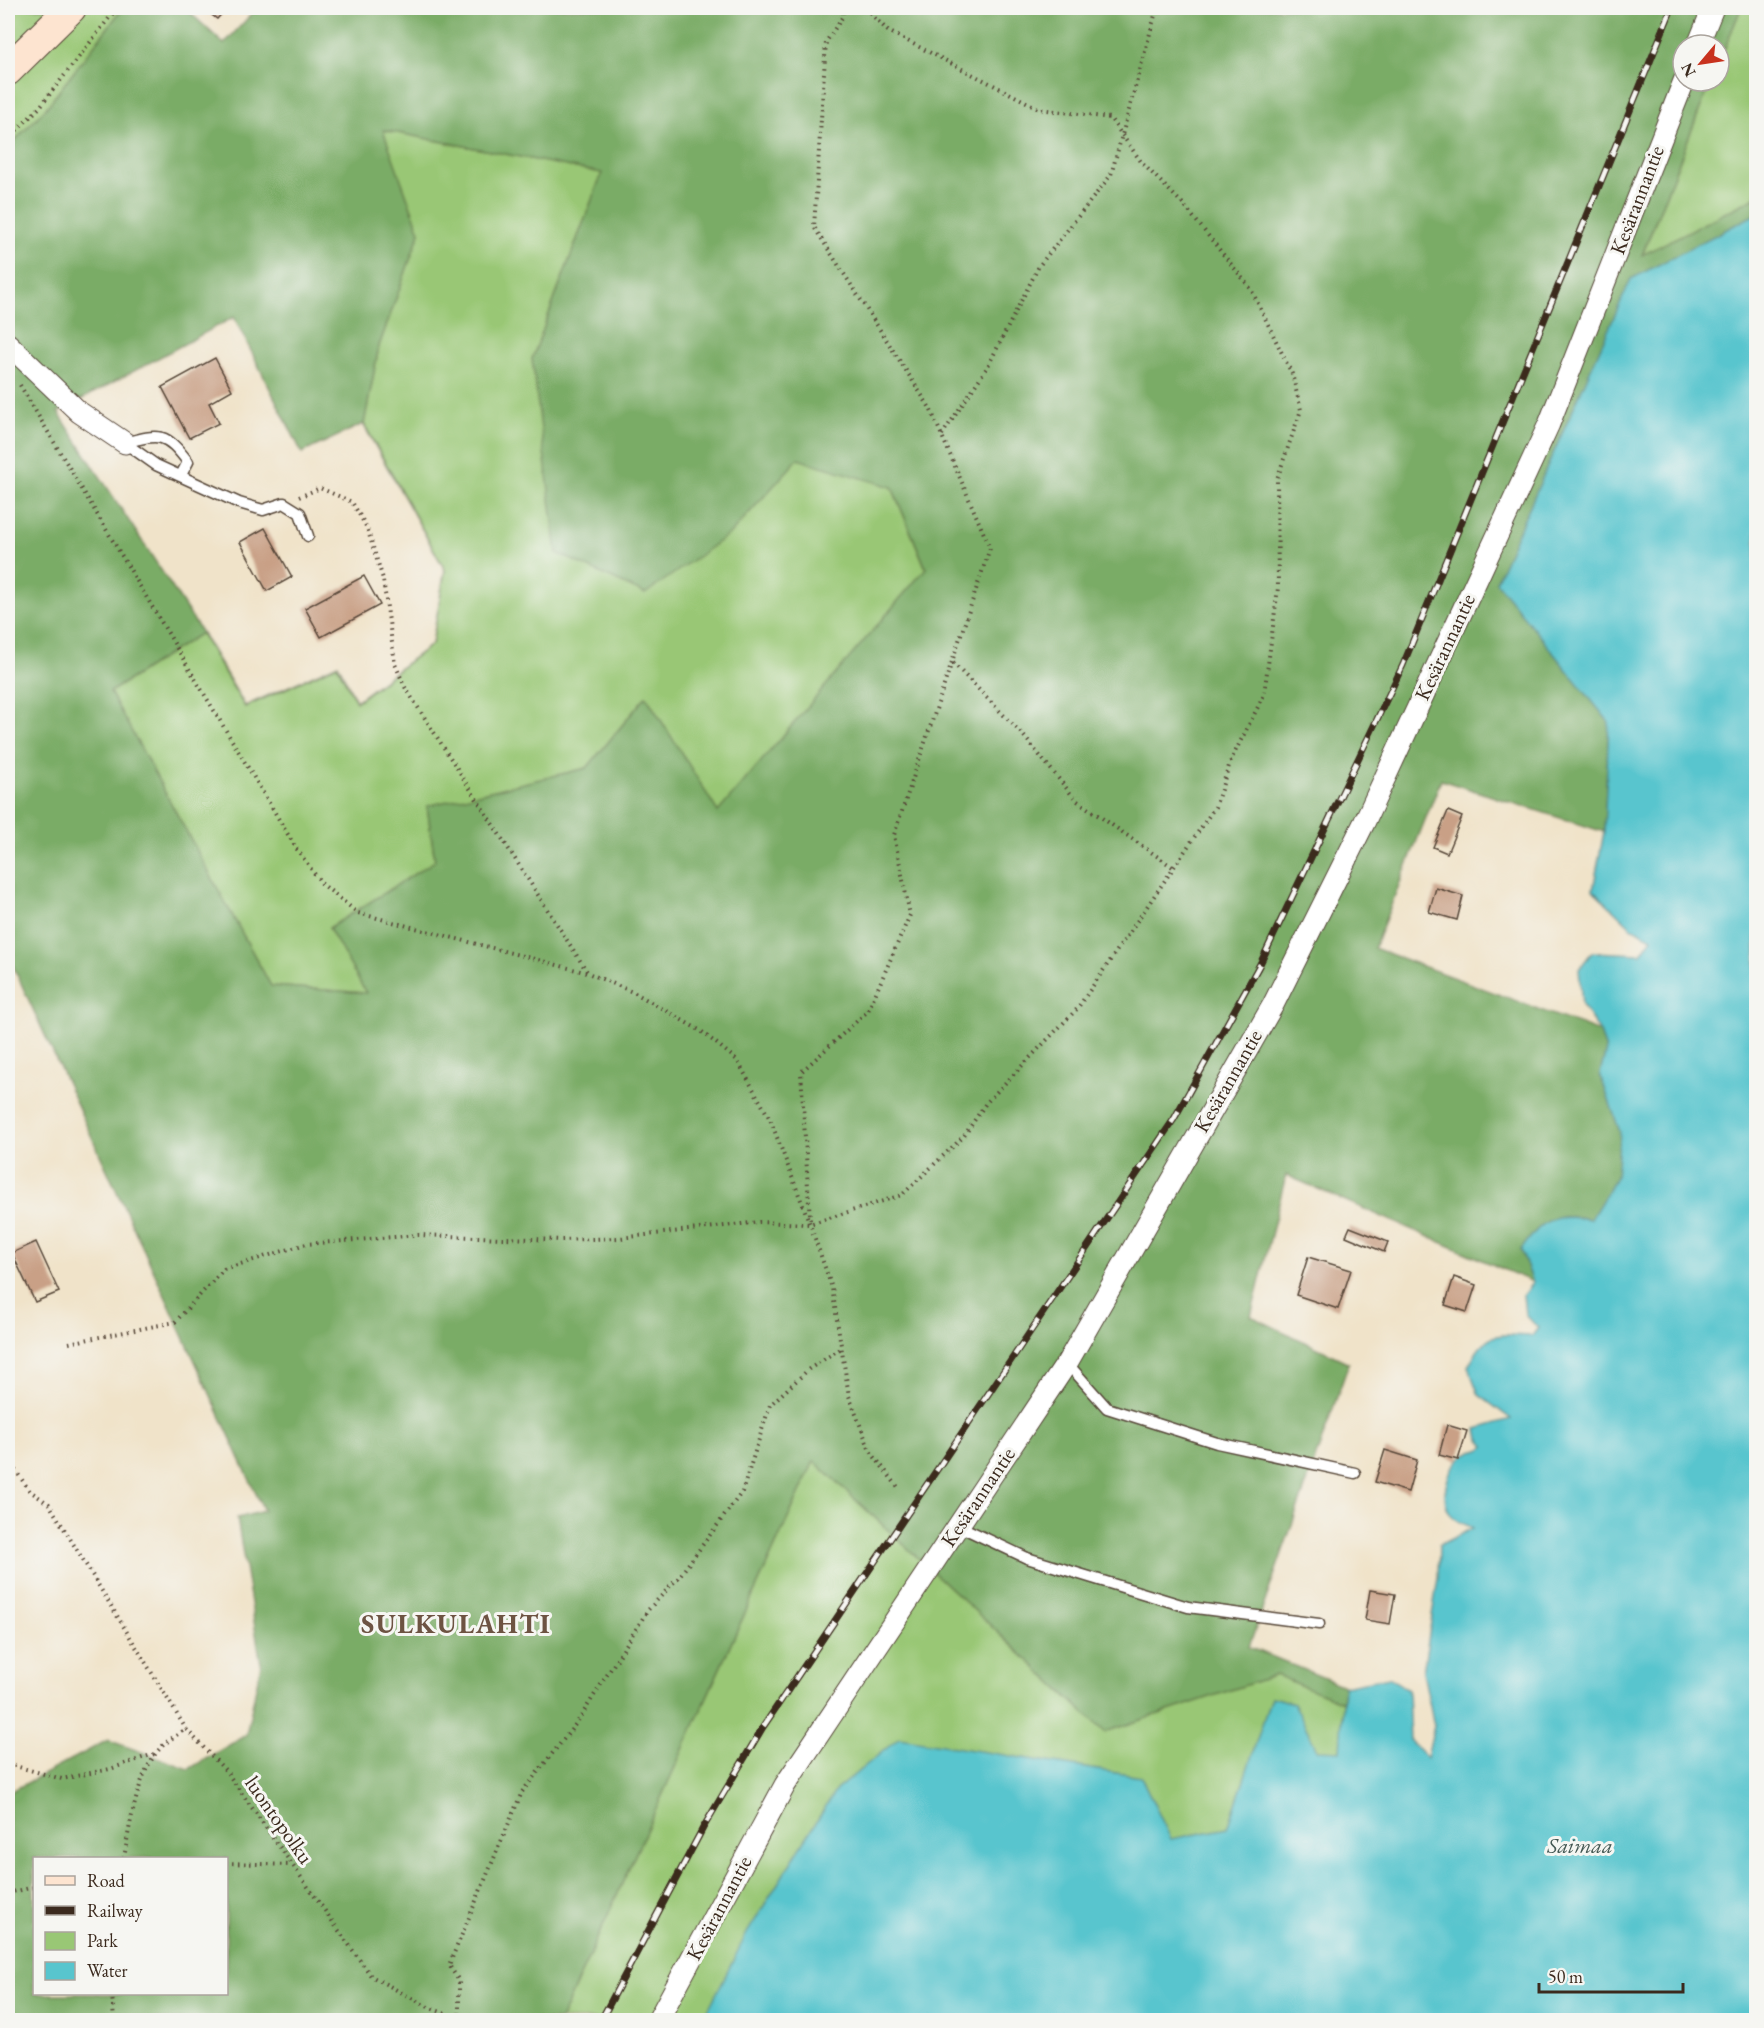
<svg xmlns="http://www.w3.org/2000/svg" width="1764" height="2028" font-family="'EB Garamond',serif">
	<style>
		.green { fill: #99c775; stroke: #6a784a; stroke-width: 1.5 }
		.forest { fill: #7aac66; stroke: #5a6b42; stroke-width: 1.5; fill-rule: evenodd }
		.water { fill: #58c5ce; stroke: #4a7876; stroke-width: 1.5 }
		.building { fill: #c9a086 }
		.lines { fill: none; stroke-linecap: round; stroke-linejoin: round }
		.service-casing { stroke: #564638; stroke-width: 13 }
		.minor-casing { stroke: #564638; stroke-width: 23 }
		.secondary-casing { stroke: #564638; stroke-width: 32 }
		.path { stroke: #564638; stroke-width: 4; stroke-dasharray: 1.5 4.5; stroke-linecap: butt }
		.service { stroke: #fff; stroke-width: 10 }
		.minor { stroke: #fff; stroke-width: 21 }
		.secondary { stroke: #fde4d0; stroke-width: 30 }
		.rail-casing { stroke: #3b2a1e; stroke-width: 7 }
		.rail { stroke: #f6f6f2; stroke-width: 4.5; stroke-dasharray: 14; stroke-linecap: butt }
		.labels { text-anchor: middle; stroke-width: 6; stroke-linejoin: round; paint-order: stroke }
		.street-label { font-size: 21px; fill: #3b2a1e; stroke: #f6f6f2 }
		.water-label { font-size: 22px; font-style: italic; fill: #445853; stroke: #f6f6f2 }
		.district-label { font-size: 27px; font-weight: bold; letter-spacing: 1.5px; fill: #6d5342; stroke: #f6f6f2 }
	</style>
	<rect width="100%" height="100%" fill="#f6f6f2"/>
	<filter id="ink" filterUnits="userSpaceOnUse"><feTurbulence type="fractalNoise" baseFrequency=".0167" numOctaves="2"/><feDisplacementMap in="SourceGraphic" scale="12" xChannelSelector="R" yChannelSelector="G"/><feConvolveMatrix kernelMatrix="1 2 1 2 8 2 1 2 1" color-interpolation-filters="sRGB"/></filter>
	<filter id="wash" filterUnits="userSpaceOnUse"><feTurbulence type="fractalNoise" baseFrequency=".008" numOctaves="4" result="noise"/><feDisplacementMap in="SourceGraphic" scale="24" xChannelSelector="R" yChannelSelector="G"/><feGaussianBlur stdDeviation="1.35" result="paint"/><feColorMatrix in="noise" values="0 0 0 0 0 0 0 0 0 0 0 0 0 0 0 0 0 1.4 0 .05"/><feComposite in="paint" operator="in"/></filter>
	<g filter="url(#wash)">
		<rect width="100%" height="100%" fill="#f0e3c9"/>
		<!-- green -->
		<g class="green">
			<polygon points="8,8 123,8 46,108 8,148"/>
			<polygon points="1741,8 1756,8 1756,197 1642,256 1711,81 1719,81 1719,62"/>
			<polygon points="382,130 602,173 532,359 731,533 798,458 892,487 926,569 718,813 646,696 587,768 427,806 435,861 329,928 366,993 271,986 110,692 201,633 245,707 337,665 356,701 432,644 445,570 364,424 379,346 420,232"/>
			<polygon points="814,1461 1105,1732 1276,1675 1343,1702 1341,1751 1045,2020 560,2020"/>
		</g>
		<!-- forest -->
		<path class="forest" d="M123 8H185L224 44 257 8H1741L1719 62V45H1683V81H1711L1642 255 1756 197V214L1631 279 1496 582 1609 722 1604 832 1441 780 1374 948 1600 1032 1606 1050 1600 1074 1620 1132 1617 1177 1591 1219C1553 1212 1542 1220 1521 1250L1533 1282 1286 1175 1251 1316 1349 1363 1249 1647 1344 1686 1343 1702 1276 1675 1105 1732 814 1461 560 2020H8V1793L108 1740 189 1769 246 1735 261 1664 237 1518 264 1511 8 955V148L46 108ZM383 130 602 173 532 359 557 553 645 594 731 533 798 459 892 487 926 568 718 812 646 696 587 768 427 806 435 861 329 928 366 993 271 986 110 692 201 633 245 707 337 665 356 702 432 644 445 570 364 424 379 346 420 232ZM234 317 302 453 363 424 445 570 432 644 356 701 338 664 245 706 202 633 58 412ZM34 1858H226V1994H34Z"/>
		<!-- water -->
		<path class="water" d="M1756 214V2020H703L747 1933 836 1790 899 1738 1141 1777 1171 1839 1228 1828 1271 1697 1294 1703 1317 1750 1340 1751 1344 1686 1389 1677 1408 1690 1410 1741 1427 1758 1434 1726 1423 1672 1438 1578 1439 1545 1473 1528C1468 1525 1460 1523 1455 1519 1437 1503 1446 1468 1464 1455 1471 1450 1479 1453 1485 1446L1479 1439 1477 1429 1511 1419 1479 1395 1468 1366C1489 1329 1493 1335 1532 1336L1538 1328 1525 1314 1523 1295 1533 1282 1521 1250C1543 1219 1552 1213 1591 1219L1616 1177 1620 1132 1600 1074 1606 1050 1600 1032 1582 1005 1579 969 1592 952 1641 954 1652 938 1631 927 1593 890 1604 832 1609 722 1496 582 1631 279Z"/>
		<g id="blocks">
			<!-- building -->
			<g class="building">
				<polygon points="203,8 227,8 217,19"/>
				<polygon points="215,358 232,390 209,403 219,423 189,438 162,387"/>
				<polygon points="265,528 292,577 267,591 240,542"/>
				<polygon points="364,576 380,605 321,637 305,608"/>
				<polygon points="1448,811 1462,817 1447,853 1433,847"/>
				<polygon points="1436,888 1463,896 1457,920 1429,912"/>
				<polygon points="1350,1227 1388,1242 1384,1252 1346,1236"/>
				<polygon points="36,1242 59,1292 35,1302 12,1253"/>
				<polygon points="1308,1257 1351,1270 1338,1309 1296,1295"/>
				<polygon points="1454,1277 1476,1285 1467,1312 1445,1305"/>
				<polygon points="1447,1425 1467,1431 1458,1460 1439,1455"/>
				<polygon points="1385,1450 1417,1460 1408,1492 1375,1482"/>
				<polygon points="1370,1590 1395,1594 1390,1624 1365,1620"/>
			</g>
		</g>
	</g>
	<g filter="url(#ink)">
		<use href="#blocks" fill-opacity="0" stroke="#564638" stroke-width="1.5"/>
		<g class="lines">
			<defs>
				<g id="service">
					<polyline points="125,443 156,465 239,503 263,510 284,503 300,513 308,536"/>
					<path d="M125 443C160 433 166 433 188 462L181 475"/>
					<polyline points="1067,1363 1107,1408 1217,1443 1355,1473"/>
					<polyline points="959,1526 1027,1558 1188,1607 1319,1624"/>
				</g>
				<g id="minor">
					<polyline points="1698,45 1713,8"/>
					<polyline points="8,344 79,412 125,443"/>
					<polyline points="658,2020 785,1785 1067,1363 1273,1005 1364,823 1549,424 1684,81"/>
				</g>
				<polyline id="secondary" points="8,70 71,8"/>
			</defs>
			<!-- service casing -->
			<use href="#service" class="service-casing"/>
			<!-- minor casing -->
			<use href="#minor" class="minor-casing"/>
			<!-- secondary casing -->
			<use href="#secondary" class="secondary-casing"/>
			<!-- path -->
			<g class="path">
				<polyline points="8,139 39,108 117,8"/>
				<polyline points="20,385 296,848 322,884 358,913 588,973 635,993 701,1031 737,1060 770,1119 810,1224 832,1288 849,1396 870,1451 898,1487"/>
				<polyline points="942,435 988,366 1039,266 1111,175 1157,8"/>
				<polyline points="299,497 320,488 352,502 367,528 383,579 395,664 405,687 588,973"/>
				<polyline points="953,663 1023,735 1076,800 1174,868"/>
				<polyline points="810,1220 801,1072 868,1011 910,915 894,835 990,548 930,408 814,227 826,42 843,16 843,8"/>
				<polyline points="69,1343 175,1322 224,1269 306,1244 419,1235 561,1240 620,1238 759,1222 810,1224 902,1195 964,1136 986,1103 1077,1009 1215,807 1231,760 1264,695 1278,588 1277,479 1301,410 1292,374 1251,289 1182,203 1142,163 1110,118 1040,109 888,31 865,8"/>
				<polyline points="8,1460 30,1491 49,1504 186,1729"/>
				<polyline points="8,1764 62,1779 110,1769 154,1754"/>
				<path d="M124 1858C129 1829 137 1776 157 1752 165 1742 175 1736 186 1729L226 1771 371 1976 430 2008 463 2020"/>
				<polyline points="226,1863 291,1865"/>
				<polyline points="8,1893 34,1887"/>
				<polyline points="112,1994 114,2020"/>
				<polyline points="459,2020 459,1981 449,1965 522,1792 578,1721 648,1610 678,1578 742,1492 770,1405 809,1369 840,1349"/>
			</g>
			<!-- service -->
			<use href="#service" class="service"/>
			<!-- minor -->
			<use href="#minor" class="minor"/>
			<!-- secondary -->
			<use href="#secondary" class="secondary"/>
			<defs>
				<polyline id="rail" points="601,2020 703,1828 763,1727 1174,1119 1260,964 1403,665 1672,8"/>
			</defs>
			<!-- rail casing -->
			<use href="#rail" class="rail-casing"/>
			<!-- rail -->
			<use href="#rail" class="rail"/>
		</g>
	</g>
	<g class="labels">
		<!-- street labels -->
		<g class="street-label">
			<text transform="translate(1637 200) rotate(-69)" y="7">Kesärannantie</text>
			<text transform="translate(1445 647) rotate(-65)" y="7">Kesärannantie</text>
			<text transform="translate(1228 1081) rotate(-60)" y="7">Kesärannantie</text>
			<text transform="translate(978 1497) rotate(-56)" y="7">Kesärannantie</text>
			<text transform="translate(279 1820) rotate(55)" y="7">luontopolku</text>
			<text transform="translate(719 1908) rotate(-62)" y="7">Kesärannantie</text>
		</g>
		<!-- water labels -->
		<g class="water-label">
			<text x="1580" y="1853">Saimaa</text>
		</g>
		<!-- district labels -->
		<g class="district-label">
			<text x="456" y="1633">SULKULAHTI</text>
		</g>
	</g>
	<!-- margin -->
	<rect width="1764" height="2028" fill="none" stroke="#f6f6f2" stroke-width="30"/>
	<!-- legend -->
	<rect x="33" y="1857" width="195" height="138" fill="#f6f6f2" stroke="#aba49d" stroke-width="1.5"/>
	<rect x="45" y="1876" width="30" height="9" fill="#fde4d0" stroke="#aba49d" stroke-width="1.5"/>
	<text x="87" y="1887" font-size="18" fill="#3b2a1e">Road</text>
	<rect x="45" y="1906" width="30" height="9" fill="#3b2a1e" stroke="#aba49d" stroke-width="1.5"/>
	<text x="87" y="1917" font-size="18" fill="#3b2a1e">Railway</text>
	<rect x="45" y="1932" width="30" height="18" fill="#99c775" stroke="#aba49d" stroke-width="1.5"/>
	<text x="87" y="1947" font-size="18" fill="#3b2a1e">Park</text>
	<rect x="45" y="1962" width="30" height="18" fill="#58c5ce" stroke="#aba49d" stroke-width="1.5"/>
	<text x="87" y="1977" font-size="18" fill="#3b2a1e">Water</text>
	<!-- north arrow -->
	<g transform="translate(1701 63) rotate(241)"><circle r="28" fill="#f6f6f2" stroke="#aba49d" stroke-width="1.5"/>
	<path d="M0-4.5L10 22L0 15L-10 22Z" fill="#c8321e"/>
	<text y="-9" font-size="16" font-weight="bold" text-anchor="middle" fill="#3b2a1e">N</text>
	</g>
	<!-- scale -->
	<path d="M1539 1983v9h144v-9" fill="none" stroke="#3b2a1e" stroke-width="3"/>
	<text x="1548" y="1983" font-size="18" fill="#3b2a1e" stroke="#f6f6f2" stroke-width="4.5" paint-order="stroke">50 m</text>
</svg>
